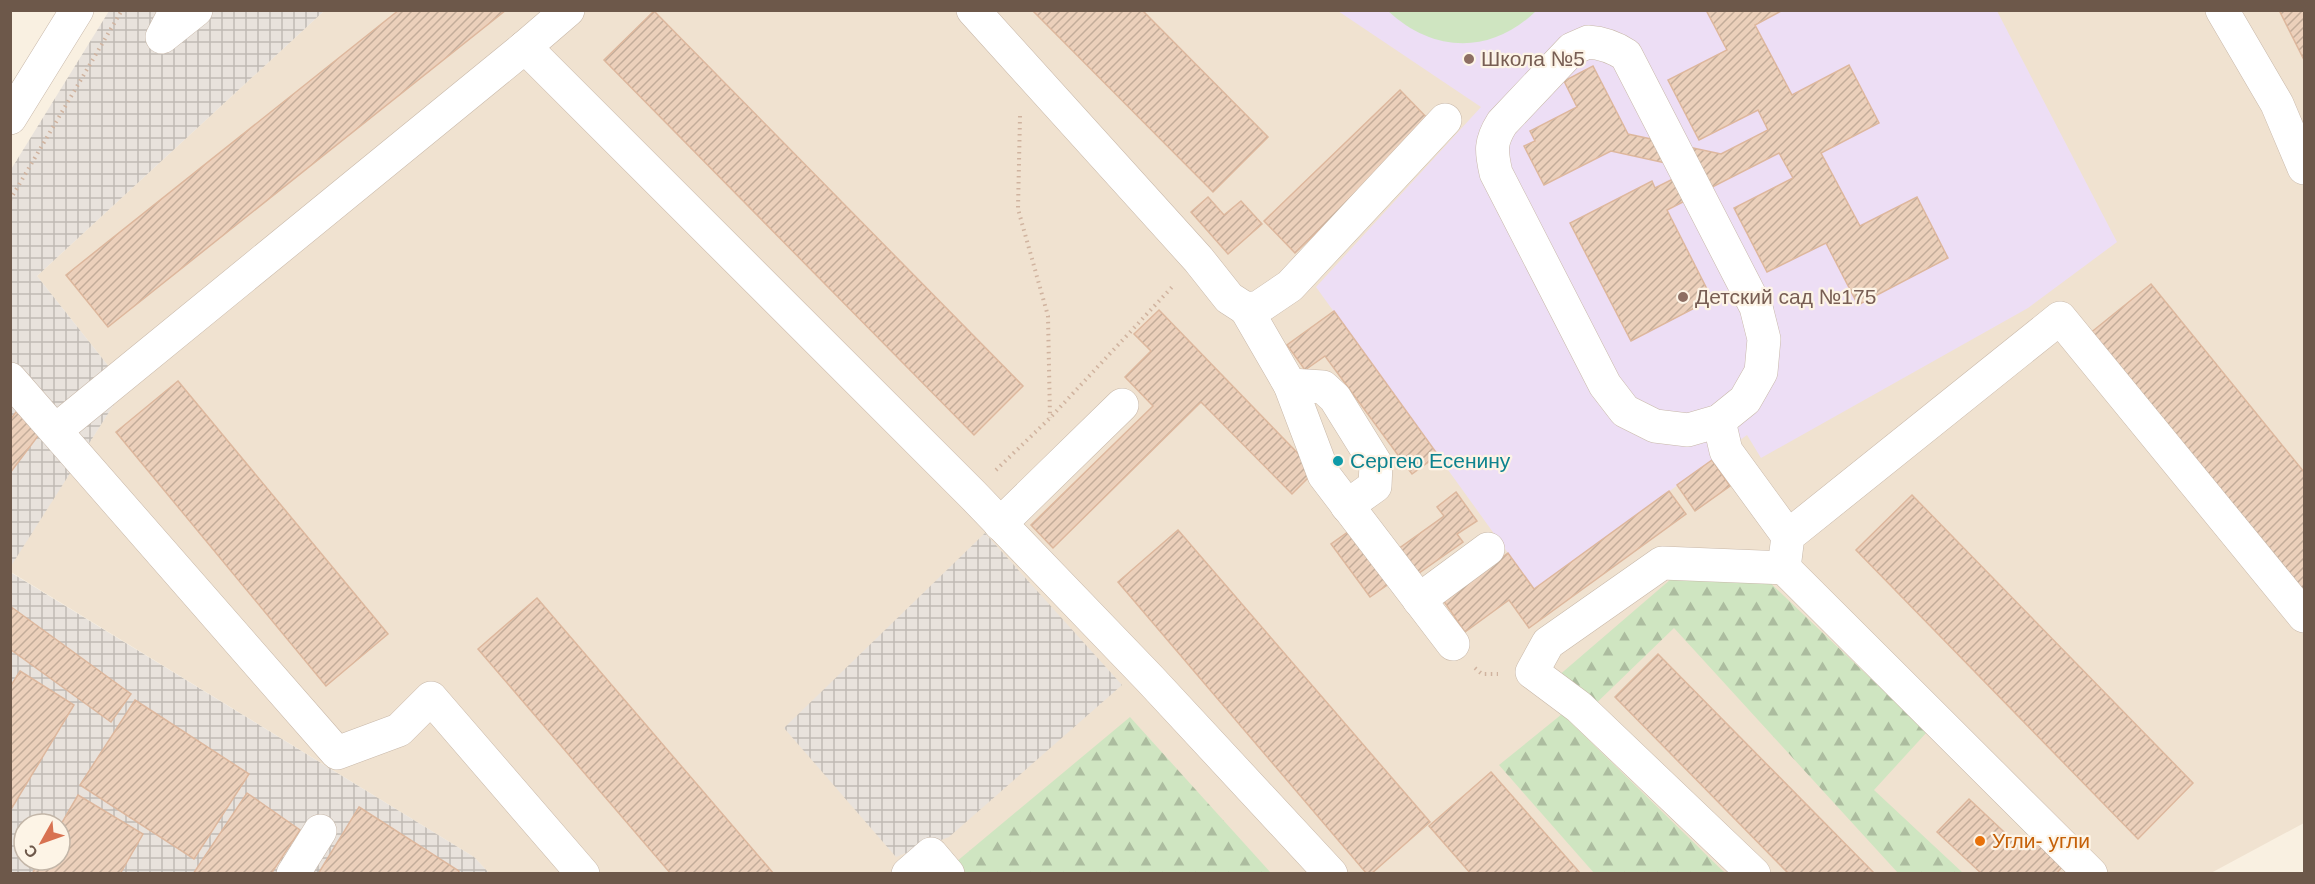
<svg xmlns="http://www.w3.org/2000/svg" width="2315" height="884" font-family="Arial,sans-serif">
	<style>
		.residential { fill: #f0e2d0 }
		.industrial { fill: url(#industrial-grid); fill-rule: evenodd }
		.education { fill: #eddef5 }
		.forest { fill: url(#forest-firs) }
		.pitch { fill: #cfe5c1 }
		.building { fill: url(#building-hatch); stroke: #ddb79d; stroke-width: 1.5 }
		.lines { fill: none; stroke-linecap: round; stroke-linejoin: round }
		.minor-casing { stroke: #c8b8a9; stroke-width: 34 }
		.path { stroke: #d0b39f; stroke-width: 4; stroke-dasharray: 1.5 4.5; stroke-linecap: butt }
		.minor { stroke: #fff; stroke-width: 33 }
		.education-dot { fill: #8d6e63; stroke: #fdf4e6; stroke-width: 2 }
		.culture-dot { fill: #0f9aa8; stroke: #fdf4e6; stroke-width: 2 }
		.food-dot { fill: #e8710a; stroke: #fdf4e6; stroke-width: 2 }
		.labels { text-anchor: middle; stroke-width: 4.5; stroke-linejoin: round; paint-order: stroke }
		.education-label { font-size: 21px; fill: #785e54; stroke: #fdf4e6; text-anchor: start }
		.culture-label { font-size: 21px; fill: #0d838f; stroke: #fdf4e6; text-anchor: start }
		.food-label { font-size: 21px; fill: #c56008; stroke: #fdf4e6; text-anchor: start }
	</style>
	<defs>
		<pattern id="industrial-grid" width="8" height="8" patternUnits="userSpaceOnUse" patternTransform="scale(1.5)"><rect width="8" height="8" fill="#e8e2dc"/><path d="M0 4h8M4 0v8" fill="none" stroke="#c0bab4"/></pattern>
		<pattern id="forest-firs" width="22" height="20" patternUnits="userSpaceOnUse" patternTransform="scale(1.5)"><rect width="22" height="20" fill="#cfe5c1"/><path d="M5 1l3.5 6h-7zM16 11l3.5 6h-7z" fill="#acbc9f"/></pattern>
		<pattern id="building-hatch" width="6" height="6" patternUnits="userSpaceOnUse" patternTransform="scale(1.5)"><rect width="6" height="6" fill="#ecd0bb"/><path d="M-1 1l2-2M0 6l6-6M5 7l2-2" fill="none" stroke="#c3ac9a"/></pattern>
	</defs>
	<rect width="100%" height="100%" fill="#f9f0e1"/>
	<!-- residential -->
	<polygon class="residential" points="324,11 2304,11 2304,823 2211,873 489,873 474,857 11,572 10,566 125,387 37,276"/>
	<!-- industrial -->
	<g class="industrial">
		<polygon points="109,11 324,11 37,276 125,387 11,566 10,171"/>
		<polygon points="985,533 1122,685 949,837 896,857 784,728"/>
		<path d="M10 572 474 857 489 873H11ZM24 824H60V860H24Z"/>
	</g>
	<!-- education -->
	<polygon class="education" points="1338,11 1997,11 2117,242 2028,308 1761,458 1747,435 1534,589 1316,287 1481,107"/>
	<!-- forest -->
	<g class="forest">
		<polygon points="1763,576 1927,732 1874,790 1963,873 1898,873 1674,628 1583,716 1550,683 1671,579"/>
		<polygon points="1562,714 1725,873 1594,873 1499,765"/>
		<polygon points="1130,717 1271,873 966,874 956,862"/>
	</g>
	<!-- pitch -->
	<path class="pitch" d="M1388 11H1536C1491 55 1433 53 1388 11Z"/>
	<!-- building -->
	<g class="building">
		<polygon points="399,10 506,10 108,327 66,275"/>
		<polygon points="1032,10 1142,10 1268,137 1213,192"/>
		<polygon points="1706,10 1783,10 1755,25 1792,95 1849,65 1879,123 1821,153 1860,226 1917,197 1948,258 1858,305 1826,243 1767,272 1734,208 1793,178 1779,153 1667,210 1712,299 1631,341 1570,223 1652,181 1655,188 1693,169 1611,151 1544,185 1524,146 1535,141 1530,131 1577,107 1564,81 1593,66 1628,134 1721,154 1768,130 1758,110 1699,140 1668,80 1727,50"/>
		<polygon points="2279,10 2304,10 2304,60"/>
		<polygon points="654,11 1023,386 974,435 604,60"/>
		<polygon points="1400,90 1431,122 1295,253 1264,221"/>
		<polygon points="1208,197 1224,215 1241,201 1262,224 1228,254 1191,212"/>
		<polygon points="2151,284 2304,472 2304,598 2089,334"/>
		<polygon points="1159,310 1315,471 1292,494 1201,402 1053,548 1031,525 1153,406 1125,377 1151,351 1134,334"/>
		<polygon points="1334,311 1438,455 1412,474 1325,356 1305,370 1287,345"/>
		<polygon points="178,381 388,634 326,686 116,432"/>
		<polygon points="16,412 41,432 10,473 10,420"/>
		<polygon points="1712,460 1730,486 1695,511 1677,485"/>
		<polygon points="1669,491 1686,514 1529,628 1509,600 1465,632 1443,600 1508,553 1534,589"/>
		<polygon points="1456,492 1477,521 1457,534 1463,542 1412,578 1394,552 1444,516 1437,507"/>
		<polygon points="1912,495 2193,783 2138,839 1856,550"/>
		<polygon points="1352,529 1390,583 1370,597 1331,544"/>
		<polygon points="1178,530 1430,822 1371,874 1367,874 1118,582"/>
		<polygon points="537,598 774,874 671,874 478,649"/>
		<polygon points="10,606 131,694 111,722 10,649"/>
		<polygon points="1658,654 1875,874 1789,874 1615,697"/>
		<polygon points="20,671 74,705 10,811 10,687"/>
		<polygon points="135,700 249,774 194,859 80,785"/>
		<polygon points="1491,772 1581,874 1471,874 1429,826"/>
		<polygon points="247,793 300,830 271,874 193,874"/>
		<polygon points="78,795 143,834 120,874 32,874 40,860 60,860 60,826"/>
		<polygon points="1969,799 2019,846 2029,836 2062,867 2056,874 1982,874 1937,832"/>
		<polygon points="359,807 459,871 458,874 318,874"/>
	</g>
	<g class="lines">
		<defs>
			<g id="minor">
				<polyline points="176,10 162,37 196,10"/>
				<polyline points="568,10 525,47 972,494 1150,679 1331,874"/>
				<polyline points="973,10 1198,259 1229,298 1246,309 1259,307 1290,286 1445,120"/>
				<polyline points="2222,10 2277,104 2304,168"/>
				<path d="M1588 42C1603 43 1614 47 1626 55L1756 307 1764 339 1761 372 1745 400 1719 421 1688 430 1655 426 1625 411 1605 385 1496 173C1491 151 1490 142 1502 123L1572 49Z"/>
				<polyline points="10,118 77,10"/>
				<polyline points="1246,309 1290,385 1324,475 1453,644"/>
				<polyline points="10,379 337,753 399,730 431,698 583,874"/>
				<polyline points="1290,385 1323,387 1335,398 1376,464 1375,486 1347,506"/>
				<polyline points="1719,421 1726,451 1788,536"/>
				<polyline points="56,430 525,47"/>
				<polyline points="1000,524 1122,405"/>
				<polyline points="1784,568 1788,536 2060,318 2304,616"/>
				<polyline points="1419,600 1488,549"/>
				<polyline points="293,874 320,831"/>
				<polyline points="908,874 931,854 948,874"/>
				<polyline points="1754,874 1579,707 1532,672 1548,643 1662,563 1784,568 2091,874"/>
			</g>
		</defs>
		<!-- minor casing -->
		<use href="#minor" class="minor-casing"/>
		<!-- path -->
		<g class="path">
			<polyline points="1020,116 1018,209 1048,316 1050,418"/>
			<polyline points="10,200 122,10"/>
			<polyline points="996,470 1050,418 1173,286"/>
			<polyline points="1475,668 1482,674 1498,674"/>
		</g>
		<!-- minor -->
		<use href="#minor" class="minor"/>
	</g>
	<!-- markers -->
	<g class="education-dot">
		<circle cx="1469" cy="59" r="6"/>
		<circle cx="1683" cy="297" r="6"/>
	</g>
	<circle class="culture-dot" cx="1338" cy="461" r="6"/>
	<circle class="food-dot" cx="1980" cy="841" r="6"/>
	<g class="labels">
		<!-- education labels -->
		<g class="education-label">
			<text x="1481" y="66">Школа №5</text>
			<text x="1695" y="304">Детский сад №175</text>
		</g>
		<!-- culture labels -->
		<g class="culture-label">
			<text x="1350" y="468">Сергею Есенину</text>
		</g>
		<!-- food labels -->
		<g class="food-label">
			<text x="1992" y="848">Угли- угли</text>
		</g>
	</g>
	<!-- border -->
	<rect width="2315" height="884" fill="none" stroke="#6d584a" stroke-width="24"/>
	<!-- north arrow -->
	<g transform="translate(42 842) rotate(230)"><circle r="28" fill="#fdf4e6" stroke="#c3b6a8" stroke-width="1.5"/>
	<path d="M0-4.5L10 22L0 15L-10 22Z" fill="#d87251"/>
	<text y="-9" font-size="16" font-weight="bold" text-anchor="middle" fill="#6d584a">С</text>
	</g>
</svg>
